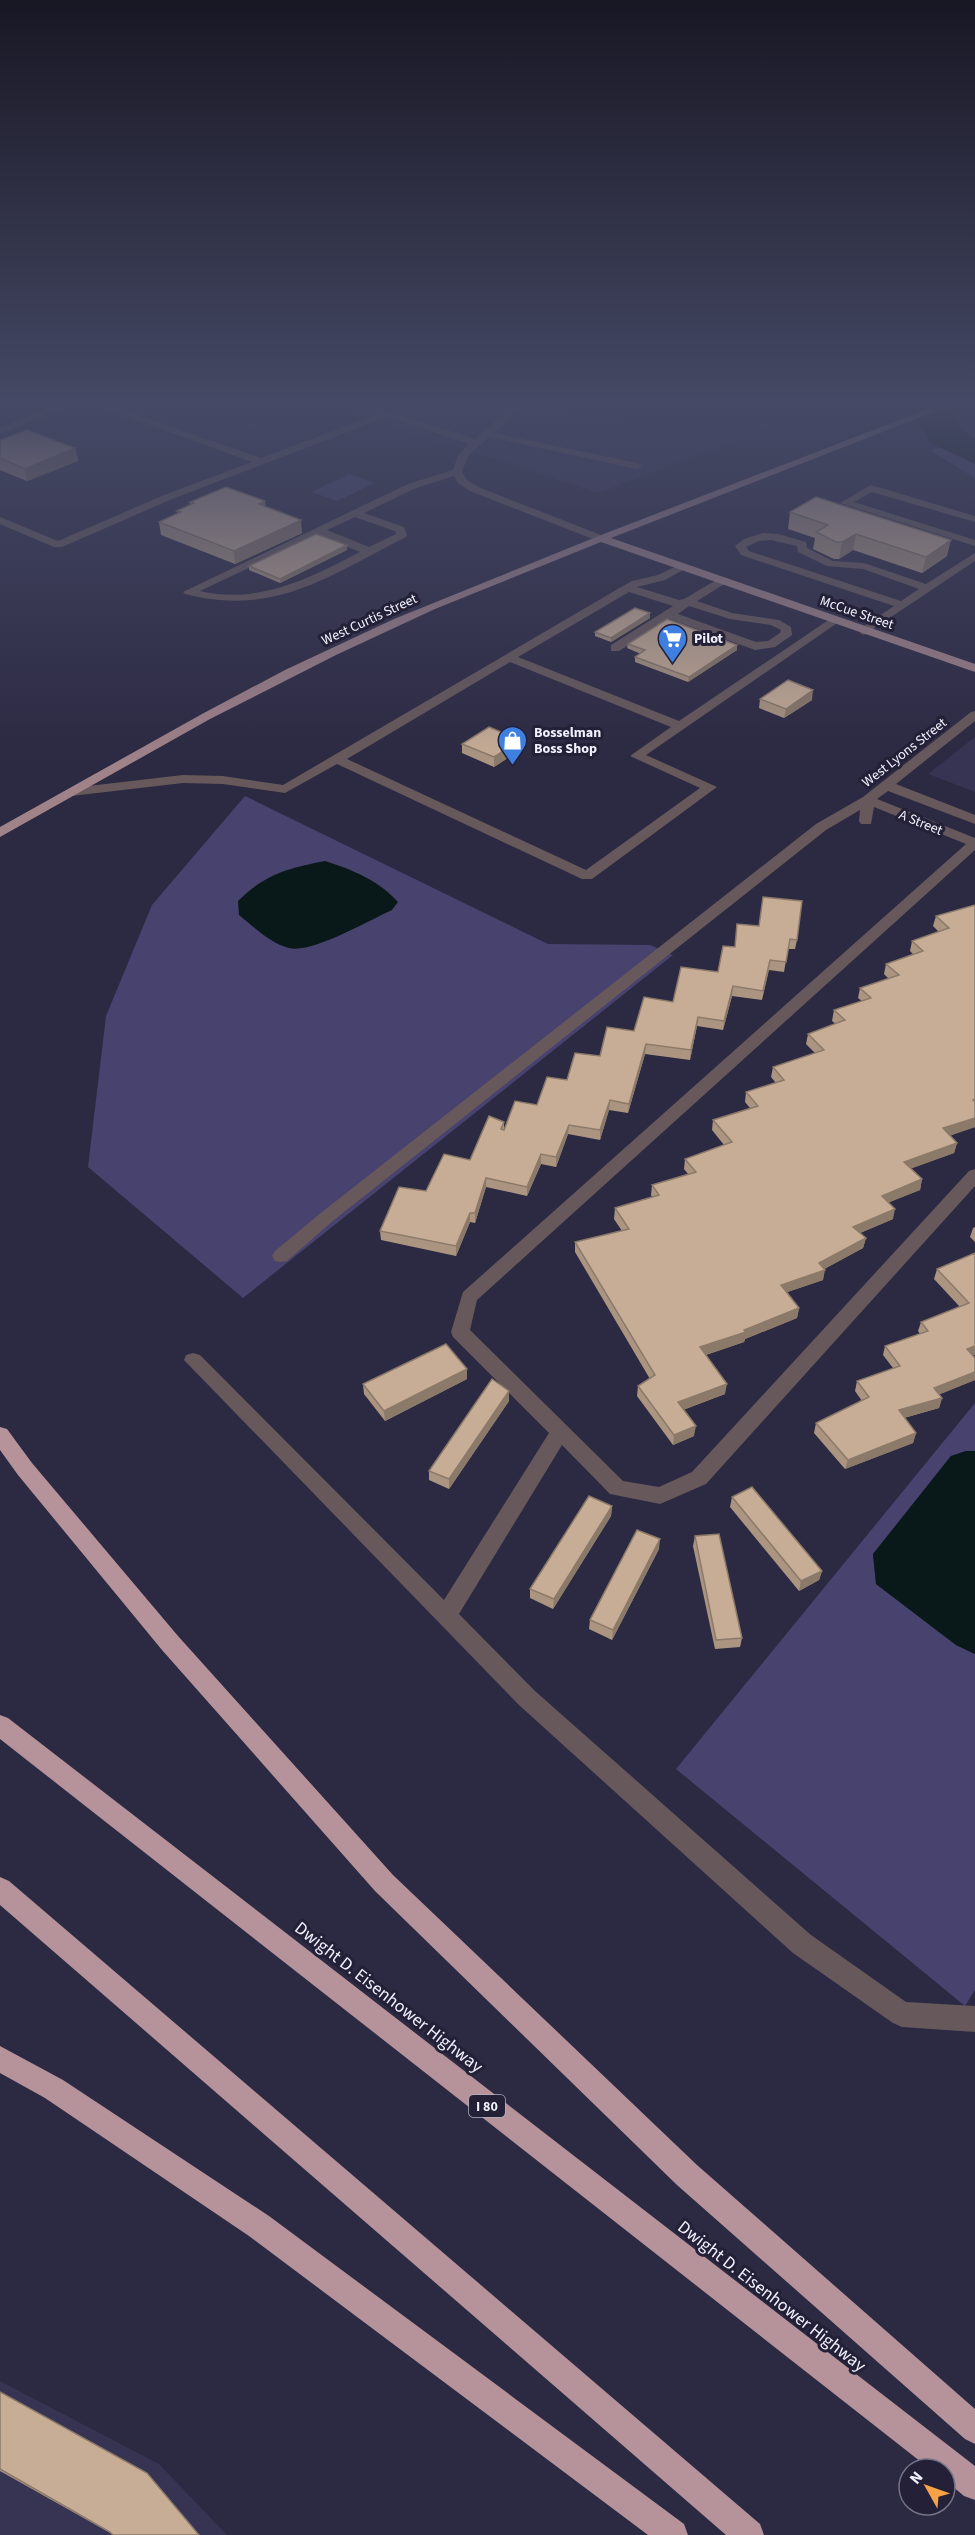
<svg xmlns="http://www.w3.org/2000/svg" width="975" height="2535" font-family="'Source Sans 3',sans-serif">
	<style>
		.built { fill: #373352 }
		.green { fill: #48426e }
		.water { fill: #09191a }
		.lines { fill: none; stroke-linecap: round; stroke-linejoin: round }
		.minor { fill: #67595b; fill-rule: evenodd }
		.major { fill: #a08289; fill-rule: evenodd }
		.highway { fill: #b6939a; fill-rule: evenodd }
		.wall { fill: #ab9581 }
		.shaded-wall { fill: #8b7969 }
		.building { fill: #c7ad96; stroke: #8b7969; stroke-width: 1.5 }
		.labels { text-anchor: middle; stroke-width: 6; stroke-linejoin: round; paint-order: stroke }
		.far-street-label { font-size: 14px; fill: #f1f1fe; stroke: #232037 }
		.far-poi-label { font-size: 14px; font-weight: bold; fill: #f1f1fe; stroke: #232037; text-anchor: start }
		.shield { fill: #232037; stroke: #b3b2c2; stroke-width: 1.5 }
		.shield-label { font-size: 14px; font-weight: bold; fill: #f1f1fe }
		.near-street-label { font-size: 18px; fill: #f1f1fe; stroke: #232037 }
	</style>
	<rect width="100%" height="100%" fill="#2c2942"/>
	<!-- built -->
	<g class="built">
		<polygon points="338,408 535,408 733,442 598,493"/>
		<polygon points="975,737 975,792 928,774"/>
		<polygon points="0,2381 159,2464 227,2535 0,2535"/>
	</g>
	<!-- green -->
	<g class="green">
		<polygon points="975,433 975,478 931,451"/>
		<polygon points="349,474 374,483 337,501 312,492"/>
		<polygon points="245,796 548,944 650,945 673,955 243,1298 88,1167 106,1016 152,905"/>
		<polygon points="975,1403 975,1451 966,1451 951,1456 873,1554 876,1584 956,1645 975,1654 975,1990 965,2006 676,1769"/>
	</g>
	<!-- water -->
	<g class="water">
		<polygon points="909,408 952,408 962,430 975,438 975,464 930,443"/>
		<path d="M325 861C353 870 378 880 398 902L392 910C370 920 311 954 289 948 270 943 254 927 239 915L238 901C265 874 289 868 325 861Z"/>
		<polygon points="966,1451 975,1451 975,1654 956,1645 876,1584 873,1554 951,1456"/>
	</g>
	<g class="lines">
		<!-- minor -->
		<g class="minor">
			<polygon points="49,408 63,408 0,434 0,428"/>
			<path d="M103 408H118L261 458 378 414 373 411 378 408 475 439 510 408H521L494 433 637 463 642 466 637 469 489 437 468 456 462 472 466 479 478 487 606 537V541H598L470 491 458 483 454 476 416 488 364 513 404 527 407 535 406 537C329 576 275 617 185 594L183 592 408 484 453 470 458 455 469 444 387 417 172 499 62 547H54L0 524V517L58 541 164 495 252 462ZM355 517 395 531 396 534 369 547 327 530ZM318 535 360 552C310 578 258 605 200 591Z"/>
			<polygon points="871,485 975,516 975,522 872,492 854,502 975,540 975,546 840,503"/>
			<path d="M763 533 778 534 806 542 807 548 833 561 864 563 926 584 975 553V561L864 635 860 633V629L894 606 741 555 735 546 744 539ZM771 540 797 546 798 552 827 566 863 569 919 589 901 601 749 551 746 547 759 541Z"/>
			<path d="M681 564 687 567 685 569 665 580 637 587 679 600 684 599 718 579H726V583L697 601 732 613 779 620 791 627 792 635 775 647 755 650 670 619 619 651H611V645L673 606 629 592 518 657 679 721 830 619 834 618 840 621 646 755 717 787 592 879H582L337 764 285 793 223 784 183 783 71 796 64 792 71 788 183 775 223 776 283 785 623 586 632 581 658 575ZM689 606 730 619 771 625 781 630 780 633 768 641 756 642 678 614ZM510 662 671 727 630 756 700 788 586 870 347 759Z"/>
			<polygon points="975,711 975,721 896,784 975,815 975,824 888,791 877,799 975,838 975,850 477,1300 470,1330 623,1481 659,1487 692,1472 969,1171 975,1169 975,1186 706,1484 660,1504 610,1494 562,1445 459,1614 535,1691 811,1935 906,2002 975,2006 975,2032 902,2027 893,2023 793,1953 519,1705 184,1360 186,1355 193,1353 200,1355 444,1600 549,1433 453,1337 451,1332 463,1292 966,844 874,807 871,824 861,824 859,821 860,810 826,830 334,1220 287,1261 281,1262 275,1261 272,1256 275,1251 322,1212 816,824 863,797 971,712"/>
		</g>
		<!-- major -->
		<polygon class="major" points="930,408 944,408 611,538 975,664 975,672 601,542 435,609 336,655 210,719 0,837 0,827 202,714 285,670 394,619 596,537"/>
		<!-- highway -->
		<g class="highway">
			<polygon points="0,1427 7,1429 32,1463 178,1636 393,1875 697,2165 975,2409 975,2444 965,2439 677,2185 375,1891 162,1650 18,1475 0,1450"/>
			<polygon points="0,1715 8,1718 975,2466 975,2500 964,2496 945,2480 945,2469 930,2469 0,1739"/>
			<polygon points="0,1877 9,1881 760,2524 764,2535 726,2535 0,1905"/>
			<polygon points="0,2046 63,2080 269,2216 684,2524 688,2535 648,2535 249,2236 45,2098 0,2073"/>
		</g>
	</g>
	<!-- wall -->
	<g class="wall">
		<polygon points="0,440 75,448 78,461 27,481 0,470"/>
		<polygon points="190,502 265,506 302,533 235,564 161,535 159,522 178,514 177,511 190,505"/>
		<polygon points="790,512 947,556 922,573 853,550 839,559 834,559 813,549 815,538 788,529"/>
		<polygon points="347,550 280,583 249,570 249,566"/>
		<polygon points="650,618 611,642 595,636 595,632"/>
		<polygon points="628,644 737,645 737,650 688,682 635,662 635,657 641,654 627,648"/>
		<polygon points="760,699 812,700 784,718 759,708"/>
		<polygon points="462,744 520,750 494,767 462,753"/>
		<polygon points="975,905 975,1127 950,1135 957,1143 954,1153 911,1168 922,1179 920,1190 889,1202 893,1219 860,1233 866,1238 863,1248 824,1269 823,1280 787,1292 799,1308 797,1318 745,1339 744,1342 706,1355 725,1394 683,1410 694,1436 673,1445 637,1396 638,1386 650,1379 575,1252 575,1242 622,1231 614,1219 615,1208 652,1197 651,1195 652,1185 688,1174 684,1169 685,1159 724,1145 712,1130 713,1120 750,1108 745,1102 746,1092 776,1083 771,1077 773,1067 815,1053 806,1044 808,1034 836,1024 832,1021 834,1010 862,1001 858,998 860,988 889,979 884,974 886,964 913,954 910,951 912,941 939,932 933,926 936,916"/>
		<polygon points="737,924 797,940 795,949 788,949 784,972 769,970 762,1000 732,996 723,1030 697,1026 690,1060 645,1054 628,1113 609,1110 600,1140 568,1134 556,1167 541,1164 527,1196 486,1187 475,1223 470,1222 456,1256 381,1240 380,1231 426,1191 470,1160 504,1122 504,1130 567,1080 673,1002 718,972 735,947"/>
		<polygon points="975,1227 975,1242 970,1237 973,1228"/>
		<polygon points="975,1253 973,1356 975,1358 975,1380 939,1394 942,1398 939,1408 904,1418 916,1433 913,1443 845,1469 814,1433 816,1423 862,1401 855,1391 857,1381 893,1368 883,1355 885,1346 920,1334 918,1331 921,1322 960,1307 934,1279 937,1269"/>
		<polygon points="467,1369 467,1379 385,1421 364,1394 363,1384"/>
		<polygon points="509,1391 509,1401 449,1489 429,1480 429,1471"/>
		<polygon points="732,1497 822,1571 819,1580 799,1591 730,1507"/>
		<polygon points="612,1506 611,1516 553,1609 530,1598 530,1589"/>
		<polygon points="695,1536 742,1638 740,1647 715,1649 693,1546"/>
		<polygon points="659,1549 612,1640 589,1629 590,1620"/>
		<polygon points="0,2392 112,2534 0,2471"/>
	</g>
	<!-- shaded-wall -->
	<g class="shaded-wall">
		<polygon points="75,448 78,461 27,481 25,469"/>
		<polygon points="265,501 266,514 259,504"/>
		<polygon points="301,520 302,533 235,564 234,551"/>
		<polygon points="856,534 853,550 839,559 842,542"/>
		<polygon points="951,540 947,556 922,573 926,557"/>
		<polygon points="347,545 347,550 280,583 280,579"/>
		<polygon points="650,613 650,618 611,642 611,638"/>
		<polygon points="737,645 737,650 688,682 689,677"/>
		<polygon points="813,690 812,700 784,718 786,709"/>
		<polygon points="520,740 520,750 494,767 494,757"/>
		<polygon points="733,986 732,996 723,1030 724,1021"/>
		<polygon points="698,1017 697,1026 690,1060 691,1050"/>
		<polygon points="646,1044 645,1054 628,1113 629,1104"/>
		<polygon points="610,1100 609,1110 600,1140 600,1130"/>
		<polygon points="975,1118 975,1127 941,1139 943,1128"/>
		<polygon points="569,1125 568,1134 556,1167 556,1157"/>
		<polygon points="957,1143 954,1153 902,1172 904,1162"/>
		<polygon points="541,1154 541,1164 527,1196 527,1187"/>
		<polygon points="486,1178 486,1187 475,1223 475,1213"/>
		<polygon points="922,1179 920,1190 880,1206 882,1196"/>
		<polygon points="895,1209 893,1219 851,1237 853,1227"/>
		<polygon points="470,1213 470,1222 456,1256 456,1246"/>
		<polygon points="866,1238 863,1248 819,1272 825,1270 823,1280 779,1295 781,1285 819,1263"/>
		<polygon points="799,1308 797,1318 745,1339 744,1342 699,1357 700,1347"/>
		<polygon points="975,1346 975,1355 964,1359 967,1349"/>
		<polygon points="467,1369 467,1379 385,1421 384,1411"/>
		<polygon points="975,1372 975,1380 931,1398 934,1388"/>
		<polygon points="727,1384 725,1394 677,1412 678,1402"/>
		<polygon points="509,1391 509,1401 449,1489 449,1479"/>
		<polygon points="942,1398 939,1408 896,1420 899,1410"/>
		<polygon points="696,1426 694,1436 673,1445 674,1435"/>
		<polygon points="916,1433 913,1443 845,1469 848,1460"/>
		<polygon points="612,1506 611,1516 553,1609 554,1599"/>
		<polygon points="660,1539 659,1549 612,1640 613,1630"/>
		<polygon points="822,1571 819,1580 799,1591 801,1581"/>
	</g>
	<!-- building -->
	<g class="building">
		<polygon points="27,430 75,448 25,469 0,458 0,440"/>
		<polygon points="226,487 265,501 259,504 301,520 234,551 159,522 181,512 177,511 194,503 190,502"/>
		<polygon points="816,497 951,540 926,557 856,534 842,542 836,542 816,532 828,525 790,512"/>
		<polygon points="316,534 347,545 280,579 249,566"/>
		<polygon points="635,608 650,613 611,638 595,632"/>
		<polygon points="667,619 737,645 689,677 635,657 645,650 628,644"/>
		<polygon points="788,680 813,690 786,709 760,699"/>
		<polygon points="489,727 520,740 494,757 462,744"/>
		<polygon points="763,897 802,901 797,940 790,939 786,962 770,960 763,991 733,986 724,1021 698,1017 691,1050 646,1044 629,1104 610,1100 600,1130 569,1125 556,1157 541,1154 527,1187 486,1178 475,1213 470,1213 456,1246 380,1231 399,1187 426,1191 444,1154 470,1160 489,1116 504,1122 501,1129 504,1130 515,1101 537,1105 547,1077 567,1080 575,1053 600,1056 607,1027 634,1031 644,997 673,1002 681,967 718,972 723,946 735,947 737,924 759,926"/>
		<polygon points="975,905 975,1099 973,1100 975,1102 975,1118 943,1128 957,1143 904,1162 922,1179 882,1196 895,1209 853,1227 866,1238 819,1263 825,1270 781,1285 799,1308 744,1330 746,1332 700,1347 727,1384 678,1402 696,1426 674,1435 638,1386 655,1375 575,1242 629,1229 615,1208 659,1195 652,1185 696,1172 685,1159 732,1142 713,1120 758,1106 746,1092 784,1080 773,1067 824,1050 808,1034 845,1020 834,1010 871,998 860,988 899,975 886,964 923,951 912,941 949,928 936,916"/>
		<polygon points="975,1253 975,1346 967,1349 975,1358 975,1372 934,1388 942,1398 899,1410 916,1433 848,1460 816,1423 869,1397 857,1381 900,1366 885,1346 928,1331 921,1322 969,1303 937,1269"/>
		<polygon points="446,1344 467,1369 384,1411 363,1384"/>
		<polygon points="492,1379 509,1391 449,1479 429,1471"/>
		<polygon points="752,1487 822,1571 801,1581 732,1497"/>
		<polygon points="589,1496 612,1506 554,1599 530,1589"/>
		<polygon points="637,1530 660,1539 613,1630 590,1620"/>
		<polygon points="719,1534 742,1638 716,1640 695,1536"/>
		<polygon points="0,2392 147,2473 199,2535 113,2535 110,2532 0,2469"/>
	</g>
	<!-- sky -->
	<linearGradient id="sky" x2="0" y2="1"><stop stop-color="#181724"/><stop offset="0.53" stop-color="#454965"/><stop offset="1" stop-color="#454965" stop-opacity="0"/></linearGradient>
	<rect width="975" height="763" fill="url(#sky)"/>
	<!-- icons -->
	<defs>
		<symbol id="supermarket-pin" viewBox="-11 -11 22 30"><path d="M0 17L-7.5 6A9.5 9.5 0 1 1 7.5 6Z" fill="#3f7fe0" stroke="#232037"/><path d="M-6-5.5h2.5l.6 2H6L4.5 2H-2.5L-4.4-4H-6ZM-1.5 3.2a1.3 1.3 0 1 0 .1 0ZM3 3.2a1.3 1.3 0 1 0 .1 0Z" fill="#fff"/></symbol>
		<symbol id="shop-pin" viewBox="-11 -11 22 30"><path d="M0 17L-7.5 6A9.5 9.5 0 1 1 7.5 6Z" fill="#3f7fe0" stroke="#232037"/><path d="M-5-2.5h2.3a2.7 3.5 0 0 1 5.4 0H5L5.5 6h-11ZM-1.5-2.5h3a1.5 2.3 0 0 0-3 0Z" fill="#fff"/></symbol>
	</defs>
	<g fill-rule="evenodd">
		<use href="#supermarket-pin" x="656" y="622" width="33" height="45"/>
		<use href="#shop-pin" x="496" y="724" width="33" height="45"/>
	</g>
	<g class="labels">
		<!-- far-street labels -->
		<g class="far-street-label">
			<text transform="translate(857 612) rotate(19)" y="5">McCue Street</text>
			<text transform="translate(369 619) rotate(-25)" y="5">West Curtis Street</text>
			<text transform="translate(904 752) rotate(-38)" y="5">West Lyons Street</text>
			<text transform="translate(921 822) rotate(22)" y="5">A Street</text>
		</g>
		<!-- far-poi labels -->
		<g class="far-poi-label">
			<text x="694" y="643">Pilot</text>
			<text x="534" y="737">Bosselman<tspan x="534" dy="16">Boss Shop</tspan></text>
		</g>
		<!-- shield labels -->
		<rect class="shield" x="469" y="2095" width="36" height="22" rx="4.5"/>
		<g class="shield-label">
			<text x="487" y="2111">I 80</text>
		</g>
		<!-- near-street labels -->
		<g class="near-street-label">
			<text transform="translate(389 1997) rotate(38)" y="6">Dwight D. Eisenhower Highway</text>
			<text transform="translate(772 2296) rotate(38)" y="6">Dwight D. Eisenhower Highway</text>
		</g>
	</g>
	<!-- north arrow -->
	<g transform="translate(927 2487) rotate(310)"><circle r="28" fill="#232037" stroke="#757487" stroke-width="1.5"/>
	<path d="M0-4.5L10 22L0 15L-10 22Z" fill="#f7a149"/>
	<text y="-9" font-size="16" font-weight="bold" text-anchor="middle" fill="#f1f1fe">N</text>
	</g>
</svg>
